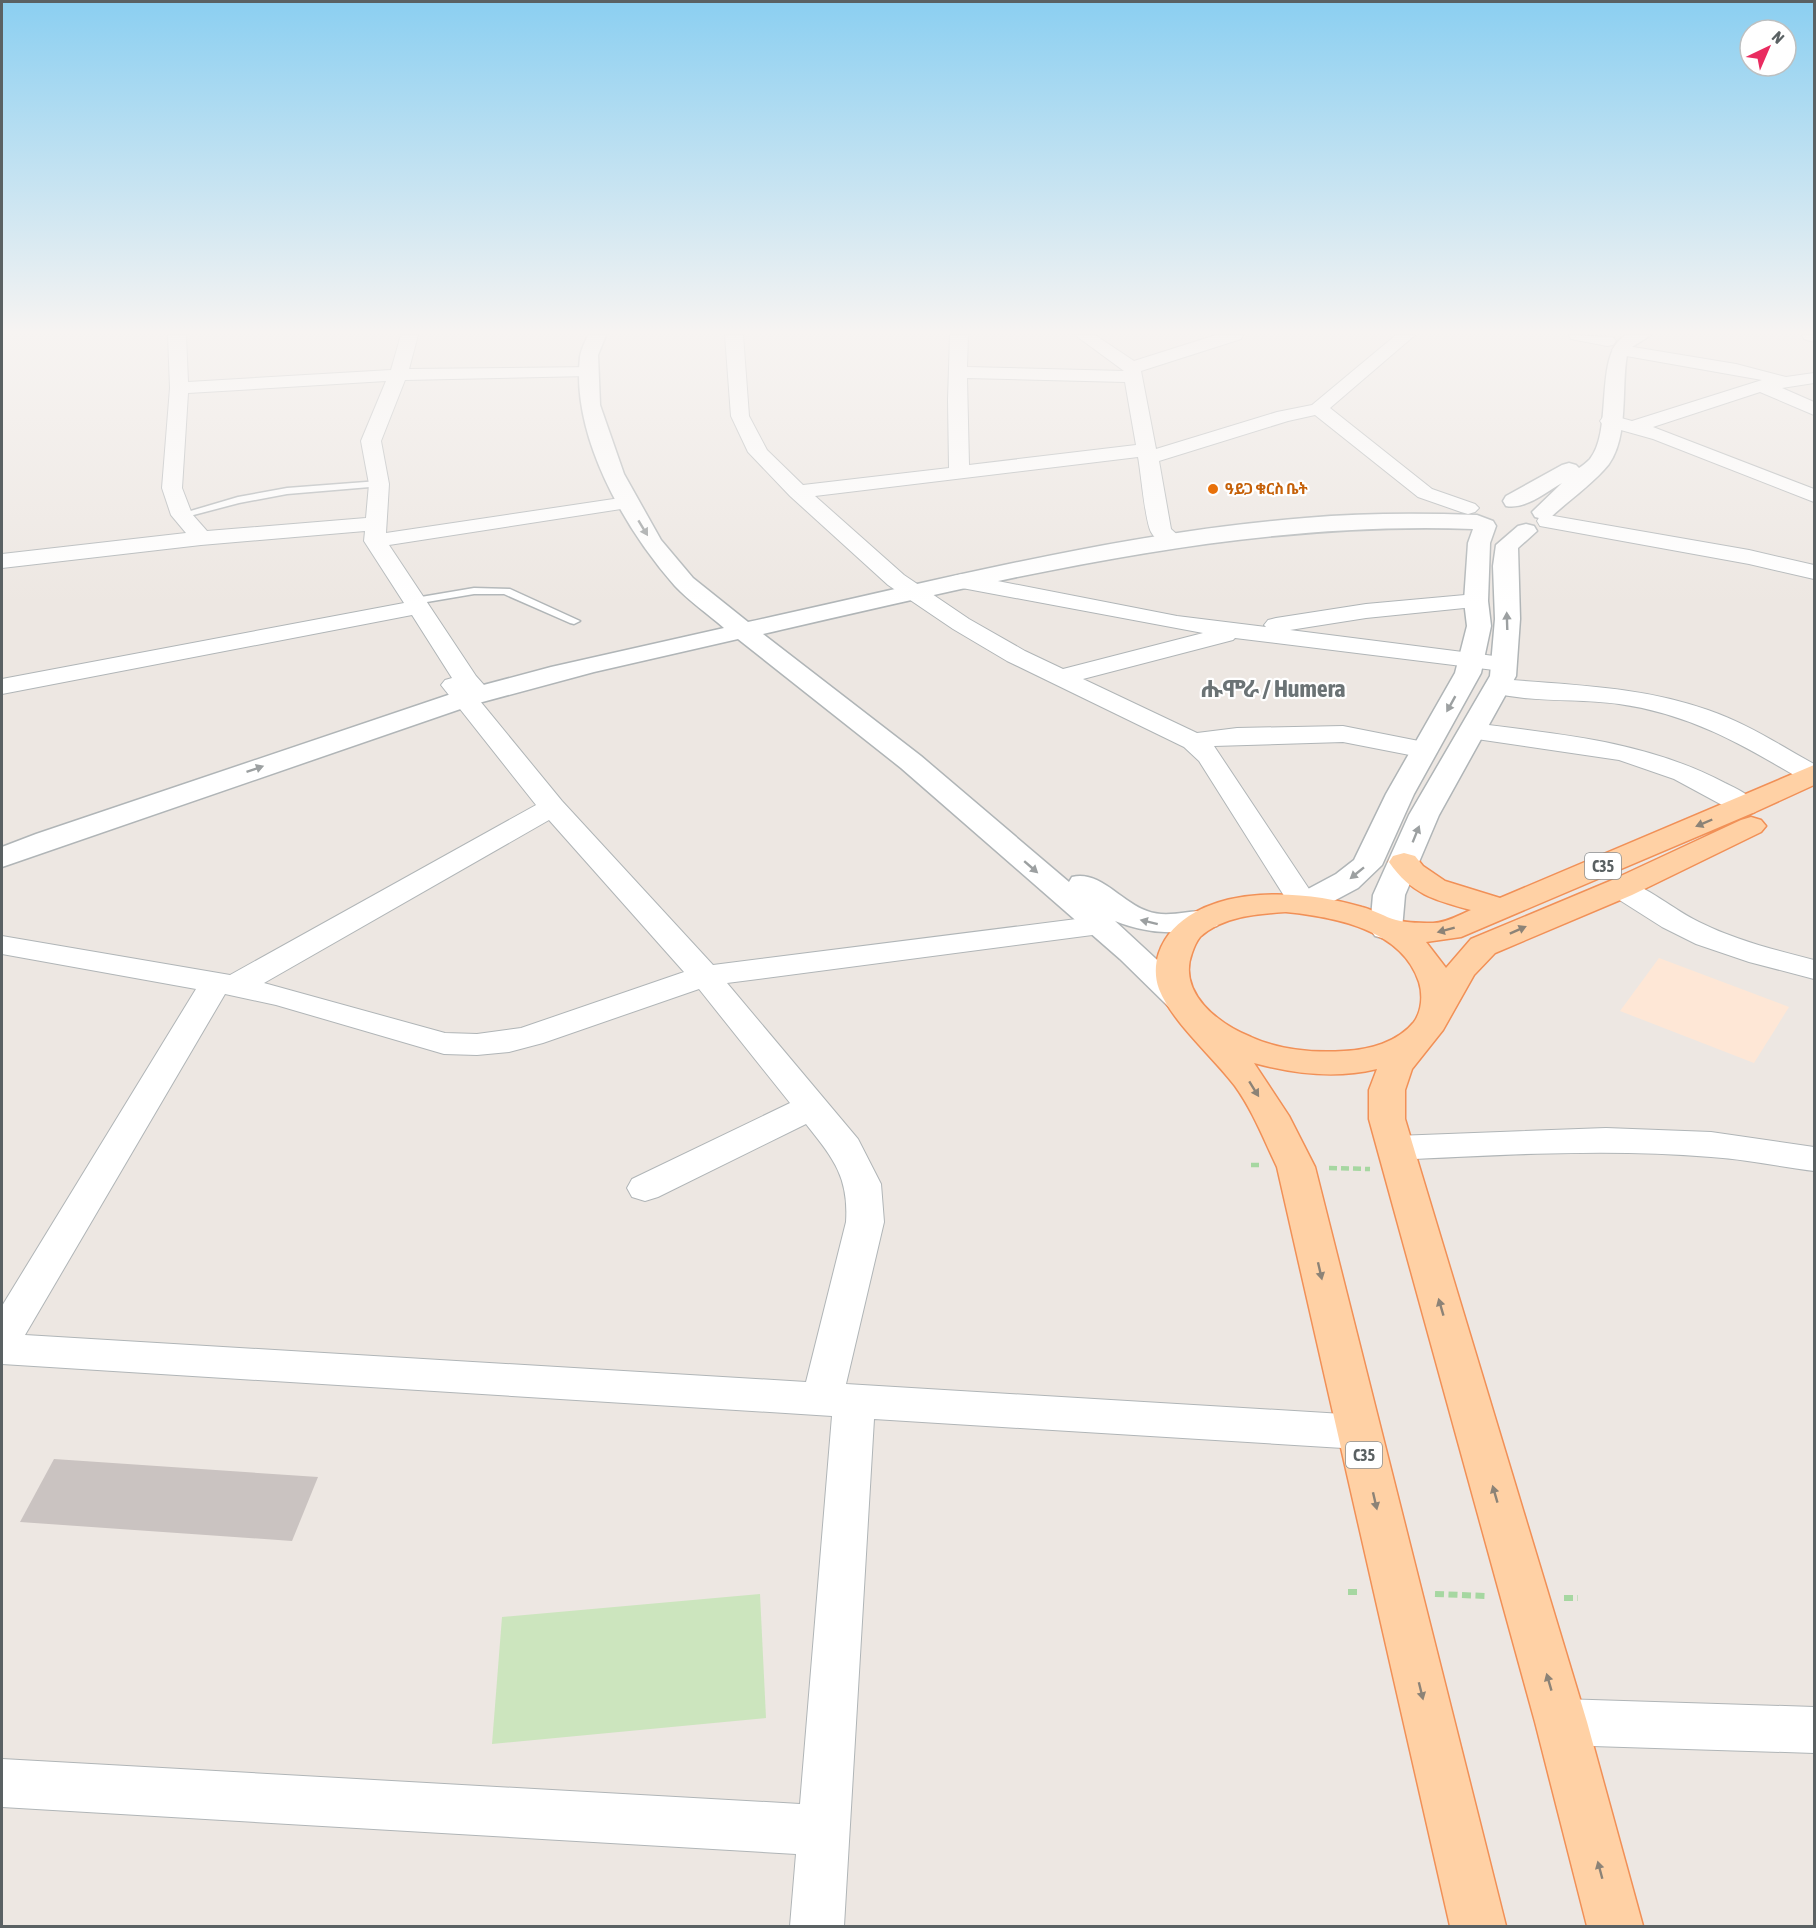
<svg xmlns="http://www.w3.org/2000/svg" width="1816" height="1928" font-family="'Asap Condensed','Noto Sans Ethiopic',sans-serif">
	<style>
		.commercial { fill: #fee7d6 }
		.green { fill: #cce5be }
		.building { fill: #cac3c1 }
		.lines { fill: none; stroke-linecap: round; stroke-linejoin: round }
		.service-casing { stroke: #b0b5b7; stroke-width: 3 }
		.minor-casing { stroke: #b0b5b7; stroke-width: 2 }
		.tertiary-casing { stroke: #b0b5b7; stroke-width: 3 }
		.primary-casing { stroke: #f19057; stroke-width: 3 }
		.path-far1 { stroke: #a6d7a1; stroke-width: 4.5; stroke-dasharray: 8 4; stroke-linecap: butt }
		.path { stroke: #a6d7a1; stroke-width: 6; stroke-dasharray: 9 4.5; stroke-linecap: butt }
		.service { fill: #fff; fill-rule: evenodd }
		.minor { fill: #fff; fill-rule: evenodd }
		.tertiary { fill: #fff; fill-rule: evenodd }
		.primary { fill: #ffd1a5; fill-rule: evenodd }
		.oneway { fill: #9ca0a1 }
		.oneway2 { fill: #8c8377 }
		.food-dot { fill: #e8710a; stroke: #fff; stroke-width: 2 }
		.labels { text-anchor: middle; stroke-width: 4.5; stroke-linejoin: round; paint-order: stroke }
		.far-food-label { font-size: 15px; font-weight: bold; fill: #c56008; stroke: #fff; text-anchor: start }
		.shield { fill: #fff; stroke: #8c9092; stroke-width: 1.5 }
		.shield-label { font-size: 16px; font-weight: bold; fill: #5a6163 }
		.district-label { font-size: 24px; font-weight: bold; fill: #6b7375; stroke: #fff }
	</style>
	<rect width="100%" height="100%" fill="#ede7e2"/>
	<!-- commercial -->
	<polygon class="commercial" points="1659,958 1789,1007 1754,1063 1620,1011"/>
	<!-- green -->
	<polygon class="green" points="760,1594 766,1718 492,1744 502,1617"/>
	<!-- building -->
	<polygon class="building" points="54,1459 318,1477 292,1541 20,1522"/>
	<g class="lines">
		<defs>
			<g id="service">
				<polygon points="379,481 384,484 382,486 287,494 239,503 182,518 177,515 238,497 287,488"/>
				<polygon points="474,588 510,589 580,621 574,624 570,623 504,594 474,594 415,604 409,601 415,598"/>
			</g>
			<g id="minor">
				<path d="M168 335H186L188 382 391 370 401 335H418L409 369 595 367 598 371 595 375 589 376 405 380 381 441 389 484 386 533 627 497 634 499 637 503 634 507 389 545 476 676 492 694 488 699 480 701 562 801 713 965 1100 916 1111 919 1115 925 1111 931 1100 934 727 983 858 1139 881 1184 884 1222 846 1384 1359 1415 1374 1420 1380 1432 1374 1444 1359 1449 874 1419 844 1926H790L796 1854 2 1807V1759L800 1804 832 1416 2 1364V1306L196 989 2 954V936L230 975 536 805 441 685 445 680 452 678 412 615 2 694V679L404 603 364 541 365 531 201 545 2 568V554L186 533 171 515 162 488 170 388ZM386 381 361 441 369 484 366 518 207 531 192 514 182 488 188 393ZM549 820 684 972 521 1028 477 1034 445 1033 264 983ZM699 989 790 1103 632 1179 627 1188 632 1197 645 1201 658 1197 806 1124C833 1158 849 1177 846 1222L806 1382 25 1335 225 994 276 1005 444 1054 477 1055 509 1052 543 1043Z"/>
				<path d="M725 335H743L749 416 767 450 803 485 949 468 948 400 950 335H968L967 367 1124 371 1075 335H1095L1134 361 1216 335H1243L1241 339 1141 371 1156 449 1277 412 1312 405 1396 335H1415L1330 408 1432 489 1475 504 1479 508 1475 512 1468 514 1461 512 1418 497 1315 415 1288 421 1159 461 1171 529 1183 540 1180 545C1169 547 1157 543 1151 532 1145 521 1141 472 1138 457L815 496 904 575 969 619 1025 651 1063 669 1203 633 962 588 954 586 951 581 954 576 962 574 1177 616 1266 627 1264 625 1268 620 1276 618 1366 604 1476 594 1484 596 1488 601 1484 606 1366 618 1290 630 1502 657 1511 659 1514 664 1511 669 1502 671 1235 638 1233 640 1083 679 1197 733 1237 728 1343 726 1434 744 1438 750 1434 756 1425 758 1343 742 1214 746 1319 904 1315 910 1304 913 1293 910 1199 761 1184 747 1007 661 953 629 888 585 790 496 748 452 731 416ZM967 378 1125 382 1136 445 969 465Z"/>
				<polygon points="1569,335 1613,337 1616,341 1613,345 1607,346 1571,339"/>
				<polygon points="1802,335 1814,335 1814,342 1804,339"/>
				<polygon points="1621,345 1736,364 1786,377 1814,373 1814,383 1782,388 1814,402 1814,415 1760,392 1653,427 1814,489 1814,502 1653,439 1603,425 1600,421 1603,417 1610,415 1632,421 1762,380 1615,354 1612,350 1615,346"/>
				<polygon points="1548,515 1749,550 1814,565 1814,579 1749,564 1540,526 1537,521 1540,516"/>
				<path d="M1499 679C1569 685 1641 686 1708 710 1746 723 1780 745 1814 764V783L1804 781C1743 745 1691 714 1619 704 1577 698 1531 703 1490 692L1486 687 1490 682Z"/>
				<path d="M1472 723C1559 734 1646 741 1725 783 1737 789 1751 795 1759 806L1755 812 1745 814 1735 812 1674 779 1619 760 1463 737 1459 731 1463 725Z"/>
				<path d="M1621 879C1647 886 1674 910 1699 922 1735 940 1775 950 1814 960V979L1749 962 1696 944 1662 927 1610 894 1606 888 1610 882Z"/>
				<path d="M1606 1128 1711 1132 1814 1147V1171C1780 1167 1746 1159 1711 1157 1606 1148 1501 1155 1396 1160L1383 1157 1378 1148 1383 1139 1396 1136Z"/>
				<polygon points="1561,1699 1814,1707 1814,1753 1561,1745 1544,1738 1537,1722 1544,1706"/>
			</g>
			<g id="tertiary">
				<path d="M588 335H606L598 355 600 405 624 474 661 540 693 578 748 622C931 582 1117 533 1305 518 1362 513 1419 513 1477 515L1493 521 1496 526 1490 543 1488 601 1491 626 1481 673 1414 794 1382 865 1358 888 1315 911 1304 913 1293 911 1288 904 1293 897 1336 874 1354 860 1386 794 1455 673 1467 626 1464 601 1468 543 1473 529C1232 520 996 581 763 634L921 756 1069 882 1072 877C1100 870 1121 902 1147 911 1170 920 1194 907 1217 912L1222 919 1217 926C1182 935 1150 935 1115 921L1195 995 1200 1002 1195 1009 1183 1012 1171 1009 1120 959 901 768 738 639 594 672 475 704 2 867V847L36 834 457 692 551 667 724 628C708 614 689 601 675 586 624 528 571 436 580 357 581 350 585 342 588 335Z"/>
				<path d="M1626 335H1651L1632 347 1627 355C1621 387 1629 436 1609 464 1595 482 1568 501 1551 517L1543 519 1535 517 1532 512 1562 483C1546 492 1525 510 1506 506L1503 501 1506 496 1562 465 1569 463 1576 465 1579 468C1582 466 1587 462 1590 459 1614 429 1593 353 1626 335Z"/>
				<polygon points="1526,524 1534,526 1537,531 1518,548 1520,619 1516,676 1439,815 1405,895 1402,929 1397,936 1386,939 1375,936 1370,929 1373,895 1409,815 1490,676 1495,619 1493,566 1496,545 1518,526"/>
			</g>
			<path id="primary" d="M1814 765V785L1755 812 1461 937 1426 942 1446 968 1471 939 1610 881 1741 820 1751 817 1761 820 1766 826 1761 832 1632 895 1495 953 1474 975 1443 1030 1412 1069 1405 1090V1119L1587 1722 1643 1926H1587L1535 1722 1369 1119V1090L1377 1069C1336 1079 1294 1074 1254 1063L1289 1116 1315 1167 1506 1926H1450L1277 1167C1264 1140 1253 1111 1235 1086 1213 1057 1172 1022 1159 989 1152 970 1157 950 1169 934 1210 883 1306 890 1362 907 1374 910 1385 917 1396 920 1407 923 1422 923 1433 923 1446 923 1459 915 1471 910 1434 900 1411 894 1389 862L1393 856 1404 853 1415 856 1423 866 1445 881 1500 898ZM1286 912C1334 917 1402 929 1419 982 1423 995 1422 1011 1414 1022 1398 1042 1369 1050 1344 1051 1313 1053 1280 1050 1251 1037 1219 1024 1177 993 1192 953 1194 947 1196 942 1200 937 1223 916 1257 914 1286 912Z"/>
		</defs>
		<!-- service casing -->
		<use href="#service" class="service-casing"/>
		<!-- minor casing -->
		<use href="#minor" class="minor-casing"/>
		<!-- tertiary casing -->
		<use href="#tertiary" class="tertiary-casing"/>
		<!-- primary casing -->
		<use href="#primary" class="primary-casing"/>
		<!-- path-far1 -->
		<g class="path-far1">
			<polyline points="1251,1165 1262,1165"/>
			<polyline points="1329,1168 1370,1169"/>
		</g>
		<!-- path -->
		<g class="path">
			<polyline points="1348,1592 1361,1592"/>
			<polyline points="1435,1594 1487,1596"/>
			<polyline points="1564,1598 1578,1598"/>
		</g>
		<!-- service -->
		<use href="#service" class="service"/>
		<!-- minor -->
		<use href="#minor" class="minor"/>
		<!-- tertiary -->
		<use href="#tertiary" class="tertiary"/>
		<!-- primary -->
		<use href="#primary" class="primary"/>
	</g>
	<!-- one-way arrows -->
	<defs><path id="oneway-solid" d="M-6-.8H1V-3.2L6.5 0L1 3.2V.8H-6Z" transform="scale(1.5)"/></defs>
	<g class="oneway">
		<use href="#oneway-solid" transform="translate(643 528) rotate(59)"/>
		<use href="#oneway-solid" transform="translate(1507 621) rotate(-92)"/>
		<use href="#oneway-solid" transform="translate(1451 704) rotate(119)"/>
		<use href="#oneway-solid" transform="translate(255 769) rotate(-19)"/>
		<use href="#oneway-solid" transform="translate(1416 834) rotate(-68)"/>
		<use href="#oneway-solid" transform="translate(1031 867) rotate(41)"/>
		<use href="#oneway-solid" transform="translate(1357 873) rotate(141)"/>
		<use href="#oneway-solid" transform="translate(1149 922) rotate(-166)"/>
	</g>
	<g class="oneway2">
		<use href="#oneway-solid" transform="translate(1704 823) rotate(157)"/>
		<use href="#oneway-solid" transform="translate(1446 930) rotate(165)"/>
		<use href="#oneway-solid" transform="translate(1518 930) rotate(-24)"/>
		<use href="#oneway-solid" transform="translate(1254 1089) rotate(58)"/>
		<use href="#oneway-solid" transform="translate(1320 1271) rotate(77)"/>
		<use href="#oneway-solid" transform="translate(1441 1307) rotate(-106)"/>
		<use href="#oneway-solid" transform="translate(1495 1494) rotate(-106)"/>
		<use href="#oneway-solid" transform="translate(1375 1501) rotate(77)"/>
		<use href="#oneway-solid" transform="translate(1549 1682) rotate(-106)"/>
		<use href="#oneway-solid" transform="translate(1421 1691) rotate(76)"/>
		<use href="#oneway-solid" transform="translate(1600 1870) rotate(-105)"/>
	</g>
	<!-- sky -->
	<linearGradient id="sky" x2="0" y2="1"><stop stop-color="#8bcff1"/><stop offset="0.55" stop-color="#f7f4f2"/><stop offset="1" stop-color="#f7f4f2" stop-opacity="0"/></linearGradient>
	<rect width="1816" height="605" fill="url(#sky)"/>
	<!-- markers -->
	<circle class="food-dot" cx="1213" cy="489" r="6"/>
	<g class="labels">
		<!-- far-food labels -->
		<g class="far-food-label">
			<text x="1225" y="494">ዓይጋ ቁርስ ቤት</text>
		</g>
		<!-- shield labels -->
		<g class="shield">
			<rect x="1585" y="853" width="36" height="26" rx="4.5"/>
			<rect x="1346" y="1442" width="36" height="26" rx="4.5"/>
		</g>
		<g class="shield-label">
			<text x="1603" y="872">C35</text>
			<text x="1364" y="1461">C35</text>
		</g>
		<!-- district labels -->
		<g class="district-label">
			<text x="1273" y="697">ሑሞራ / Humera</text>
		</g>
	</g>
	<!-- border -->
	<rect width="1816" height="1928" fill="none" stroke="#5a6163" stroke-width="6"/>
	<!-- north arrow -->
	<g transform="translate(1768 48) rotate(44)"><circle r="28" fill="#ffffff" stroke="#bdc0c1" stroke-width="1.5"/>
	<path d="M0-4.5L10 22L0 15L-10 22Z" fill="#e92c60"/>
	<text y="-9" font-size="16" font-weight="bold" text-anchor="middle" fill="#5a6163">N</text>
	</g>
</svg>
